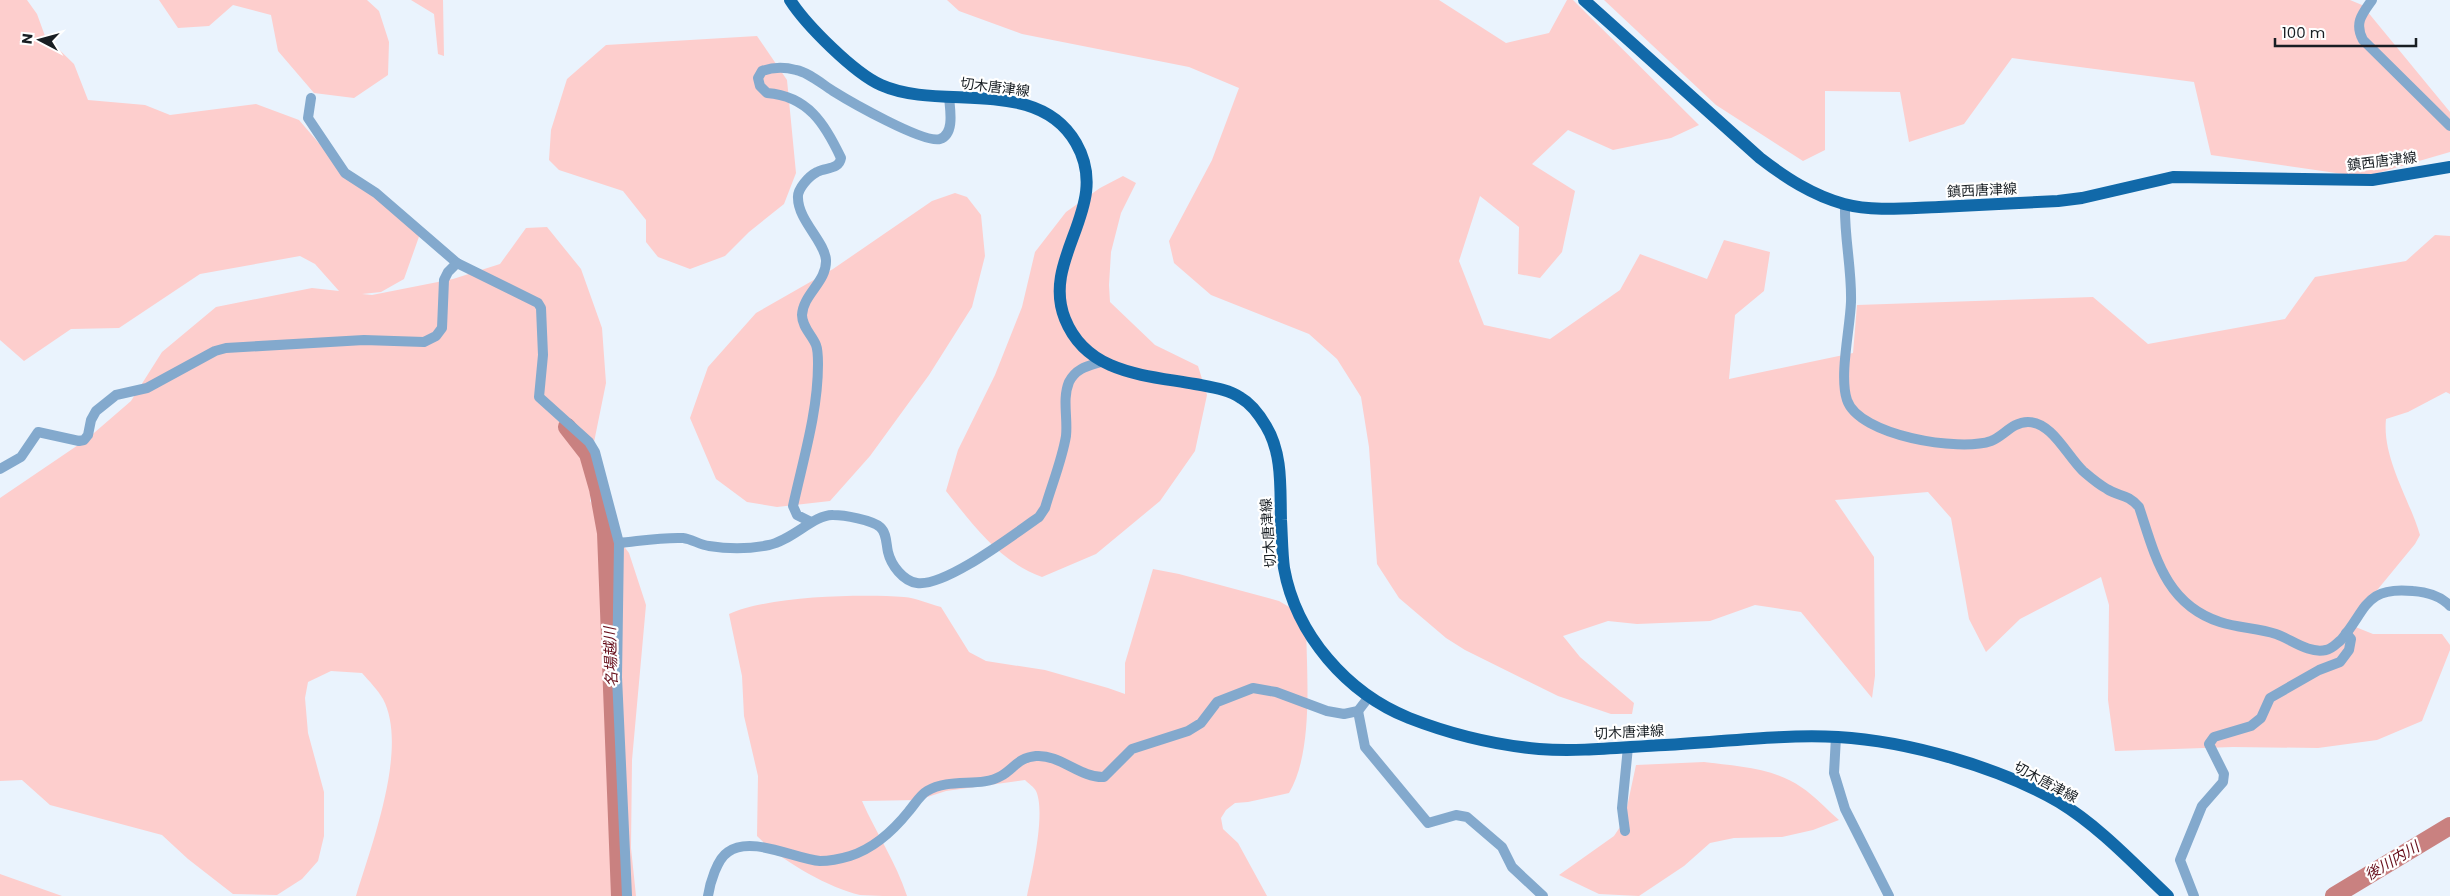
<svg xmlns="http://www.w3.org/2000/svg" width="2450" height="896" font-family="Poppins,'Noto Sans JP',sans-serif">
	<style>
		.green { fill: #fdcecd }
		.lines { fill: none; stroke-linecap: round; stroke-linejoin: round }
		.river { stroke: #c98180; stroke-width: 18 }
		.minor { stroke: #83a9cd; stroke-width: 10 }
		.major { stroke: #1169a9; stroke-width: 12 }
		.labels { text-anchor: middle; stroke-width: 4.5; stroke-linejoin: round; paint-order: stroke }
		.street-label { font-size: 14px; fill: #181e23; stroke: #fff }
		.water-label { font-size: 15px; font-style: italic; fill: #660e1a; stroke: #fff }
	</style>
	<rect width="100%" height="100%" fill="#eaf3fd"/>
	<!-- green -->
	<g class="green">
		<path d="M0 0H27L37 14 45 36 74 64 88 100 145 105 170 115 256 104 299 120 347 176 421 231 404 279 381 292 362 294 372 295 453 279 500 264 526 228 547 227 581 269 602 328 606 383 592 452 590 501 629 553 646 605 632 760 631 848 636 896H356C371 846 409 748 383 699 378 690 369 681 362 673L331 671 308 682 305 698 308 733 324 792V836L318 861 302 879 277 895 233 894 188 859 162 835 50 805 22 780 0 781V498L87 439 131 401 162 352 216 307 312 288 339 291 315 264 300 256 200 274 119 328 71 329 24 361 0 340Z"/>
		<polygon points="159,0 367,0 379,11 389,42 388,75 354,98 314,93 278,51 271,15 233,5 209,26 178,28"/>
		<polygon points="411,0 443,0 444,56 438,54 434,14"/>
		<path d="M947 0H1439L1506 43 1549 33 1567 0H1573L1699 125 1671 138 1613 150 1568 130 1532 164 1575 191 1562 252 1540 278 1518 274 1519 227 1480 196 1459 261 1484 325 1550 339 1620 290 1640 254 1707 279 1724 240 1770 252 1764 291 1735 315 1729 379 1853 353 1857 305 2093 297 2148 344 2285 319 2315 277 2406 261 2435 235 2450 236V394L2446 392 2408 412 2386 419C2382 458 2409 498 2420 535L2415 544 2369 600 2353 626 2373 634H2442L2450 645V650L2422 721 2377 740 2318 748 2233 747 2115 751 2108 700 2109 605 2101 577 2020 619 1986 652 1969 619 1951 518 1928 492 1835 500 1874 557 1875 676 1872 698 1801 612 1755 605 1710 621 1637 624 1608 621 1563 636 1580 657 1634 703 1632 714H1611L1558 696 1465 650 1446 638 1399 598 1377 564 1369 447 1361 397 1337 359 1309 334 1211 295 1174 263 1169 241 1212 160 1239 88 1189 67 1022 34 959 11Z"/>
		<polygon points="1604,0 2350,0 2362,5 2450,112 2450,152 2364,177 2211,155 2194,82 2012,58 1964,124 1909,142 1900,92 1825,91 1825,150 1803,161 1716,105"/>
		<polygon points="757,36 787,80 796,173 784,204 749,232 725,256 690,269 658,257 646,242 646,220 623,191 559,170 549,160 551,130 567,79 606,45"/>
		<path d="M1123 176 1136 183 1121 213 1111 252 1109 285 1110 302 1155 345 1198 366 1207 395 1195 451 1160 501 1096 554 1042 577C1000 562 973 525 946 491L958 450 995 375 1022 307 1035 252 1066 212 1100 188Z"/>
		<polygon points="955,193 967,197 981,215 985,256 972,307 929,375 870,456 830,501 777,507 747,502 716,479 690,418 708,367 756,313 833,269 932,201"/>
		<path d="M1153 569 1179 574 1279 601 1306 617C1306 668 1315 749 1289 793L1248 802 1235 803 1226 810 1221 818 1223 829 1238 843 1267 896H1027C1032 873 1046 812 1036 791 1034 787 1028 783 1025 780L946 791 918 800 862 801C876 833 896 862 907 896 892 896 874 896 860 895 827 887 780 860 757 836L758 776 744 716 742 676 729 614C768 596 860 594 904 597 916 598 929 604 941 607L969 652 986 661 1045 670 1108 688 1125 694V663Z"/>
		<path d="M1704 762C1735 766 1775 768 1801 787 1815 796 1826 809 1839 820L1813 830 1782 837 1734 838 1710 843 1684 866 1639 896 1599 894 1559 875 1614 836 1624 821 1636 765Z"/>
		<polygon points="0,874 62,896 0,896"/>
	</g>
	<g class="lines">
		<!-- river -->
		<g class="river">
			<polyline points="567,427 588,454 598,489 606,533 620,896"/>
			<polyline points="2334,896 2450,826"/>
		</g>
		<!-- minor -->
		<g class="minor">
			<path d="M2372 0C2362 14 2354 23 2363 40L2450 126"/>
			<polyline points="311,98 308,118 345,173 376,193 457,263"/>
			<path d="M1845 204C1844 237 1852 269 1851 302 1850 329 1839 376 1847 400 1859 436 1960 452 1991 441 2004 436 2012 422 2028 422 2052 422 2067 456 2083 471 2090 477 2098 484 2107 489 2119 497 2127 493 2139 507 2155 555 2165 604 2220 622 2238 628 2258 628 2276 634 2291 639 2308 654 2326 650 2332 649 2336 644 2341 640 2367 610 2364 586 2413 591 2426 592 2441 596 2450 606"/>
			<polyline points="0,469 21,457 38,432 79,441 84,440 88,435 91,420 96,411 116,395 147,388 215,351 226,348 364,340 424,342 436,336 442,328 444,280 448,272 457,263 538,303 541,308 543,355 539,397 589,442 595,452 619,543 617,677 627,896"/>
			<path d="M811 522 797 515 793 506C803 460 818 412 818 364 818 358 818 350 816 345 812 335 802 327 802 315 803 294 827 282 826 260 825 242 798 220 798 198 797 189 809 176 817 172 826 167 839 170 841 158 825 124 808 96 767 93L760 86 758 78 762 71C773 67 785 67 796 70 808 72 822 84 833 91 849 101 924 144 940 139 955 134 950 109 949 97"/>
			<path d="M619 543C640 541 663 537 683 538 692 539 700 545 709 546 728 549 750 549 769 545 791 541 815 514 833 515 844 515 872 520 880 527 887 533 886 544 888 552 891 565 903 581 917 583 946 587 1014 534 1039 517L1045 508C1052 484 1062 460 1066 436 1068 418 1062 399 1069 382 1076 368 1088 366 1101 362"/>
			<polyline points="1358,711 1365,747 1428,823 1456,815 1467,817 1502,847 1512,867 1543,896"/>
			<polyline points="1836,737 1834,773 1845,809 1889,896"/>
			<polyline points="1625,831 1622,808 1628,747"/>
			<path d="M708 896C710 883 717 859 728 852 751 835 795 859 820 861 830 861 840 859 850 856 875 848 893 831 909 811 915 804 920 795 927 791 950 777 980 788 1001 776 1015 768 1017 758 1036 756 1060 754 1080 778 1104 777L1132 749 1188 731 1201 723 1217 702 1253 688 1276 692 1327 711 1344 714 1358 711 1368 698"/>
			<polyline points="2194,896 2180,860 2202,806 2223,782 2224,774 2209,744 2214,737 2251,726 2261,718 2270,698 2319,670 2340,662 2349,650 2351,639 2346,633"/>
		</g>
		<!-- major -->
		<g class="major">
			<path d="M790 0C806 25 854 73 881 85 941 112 1037 75 1076 143 1113 207 1040 257 1065 319 1087 374 1145 375 1195 384 1210 387 1228 389 1241 398 1252 404 1260 416 1266 426 1283 454 1280 489 1281 520 1282 536 1282 553 1284 568 1296 635 1347 693 1409 718 1450 734 1495 745 1539 749 1581 752 1623 747 1665 745 1722 742 1781 734 1838 737 1907 741 1999 767 2059 802 2100 827 2134 864 2168 896"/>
			<path d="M1584 0 1760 158C1786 178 1812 195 1844 204 1874 212 1908 208 1939 207 1979 205 2018 203 2058 201L2082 198 2173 177 2372 180 2450 167"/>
		</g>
	</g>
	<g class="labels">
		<!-- street labels -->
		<g class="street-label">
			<text transform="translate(995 87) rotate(7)" y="5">切木唐津線</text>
			<text transform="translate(2382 161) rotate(-7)" y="5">鎮西唐津線</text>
			<text transform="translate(1982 190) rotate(-3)" y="5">鎮西唐津線</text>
			<text transform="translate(1268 533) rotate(-94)" y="5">切木唐津線</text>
			<text transform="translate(1629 732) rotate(-3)" y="5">切木唐津線</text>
			<text transform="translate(2046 782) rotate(28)" y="5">切木唐津線</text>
		</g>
		<!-- water labels -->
		<g class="water-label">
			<text transform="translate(611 657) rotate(-92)" y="5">名場越川</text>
			<text transform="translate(2392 861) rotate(-31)" y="5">後川内川</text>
		</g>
	</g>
	<!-- north arrow -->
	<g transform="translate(40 40) rotate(276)" stroke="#ffffff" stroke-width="4" paint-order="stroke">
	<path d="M0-4L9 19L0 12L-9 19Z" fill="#181e23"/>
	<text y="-8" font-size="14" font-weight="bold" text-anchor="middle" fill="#181e23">N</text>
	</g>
	<!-- scale -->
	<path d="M2275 38v8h141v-8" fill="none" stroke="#181e23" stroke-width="2.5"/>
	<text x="2282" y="38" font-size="15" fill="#181e23" stroke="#ffffff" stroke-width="4" paint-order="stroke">100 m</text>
</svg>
